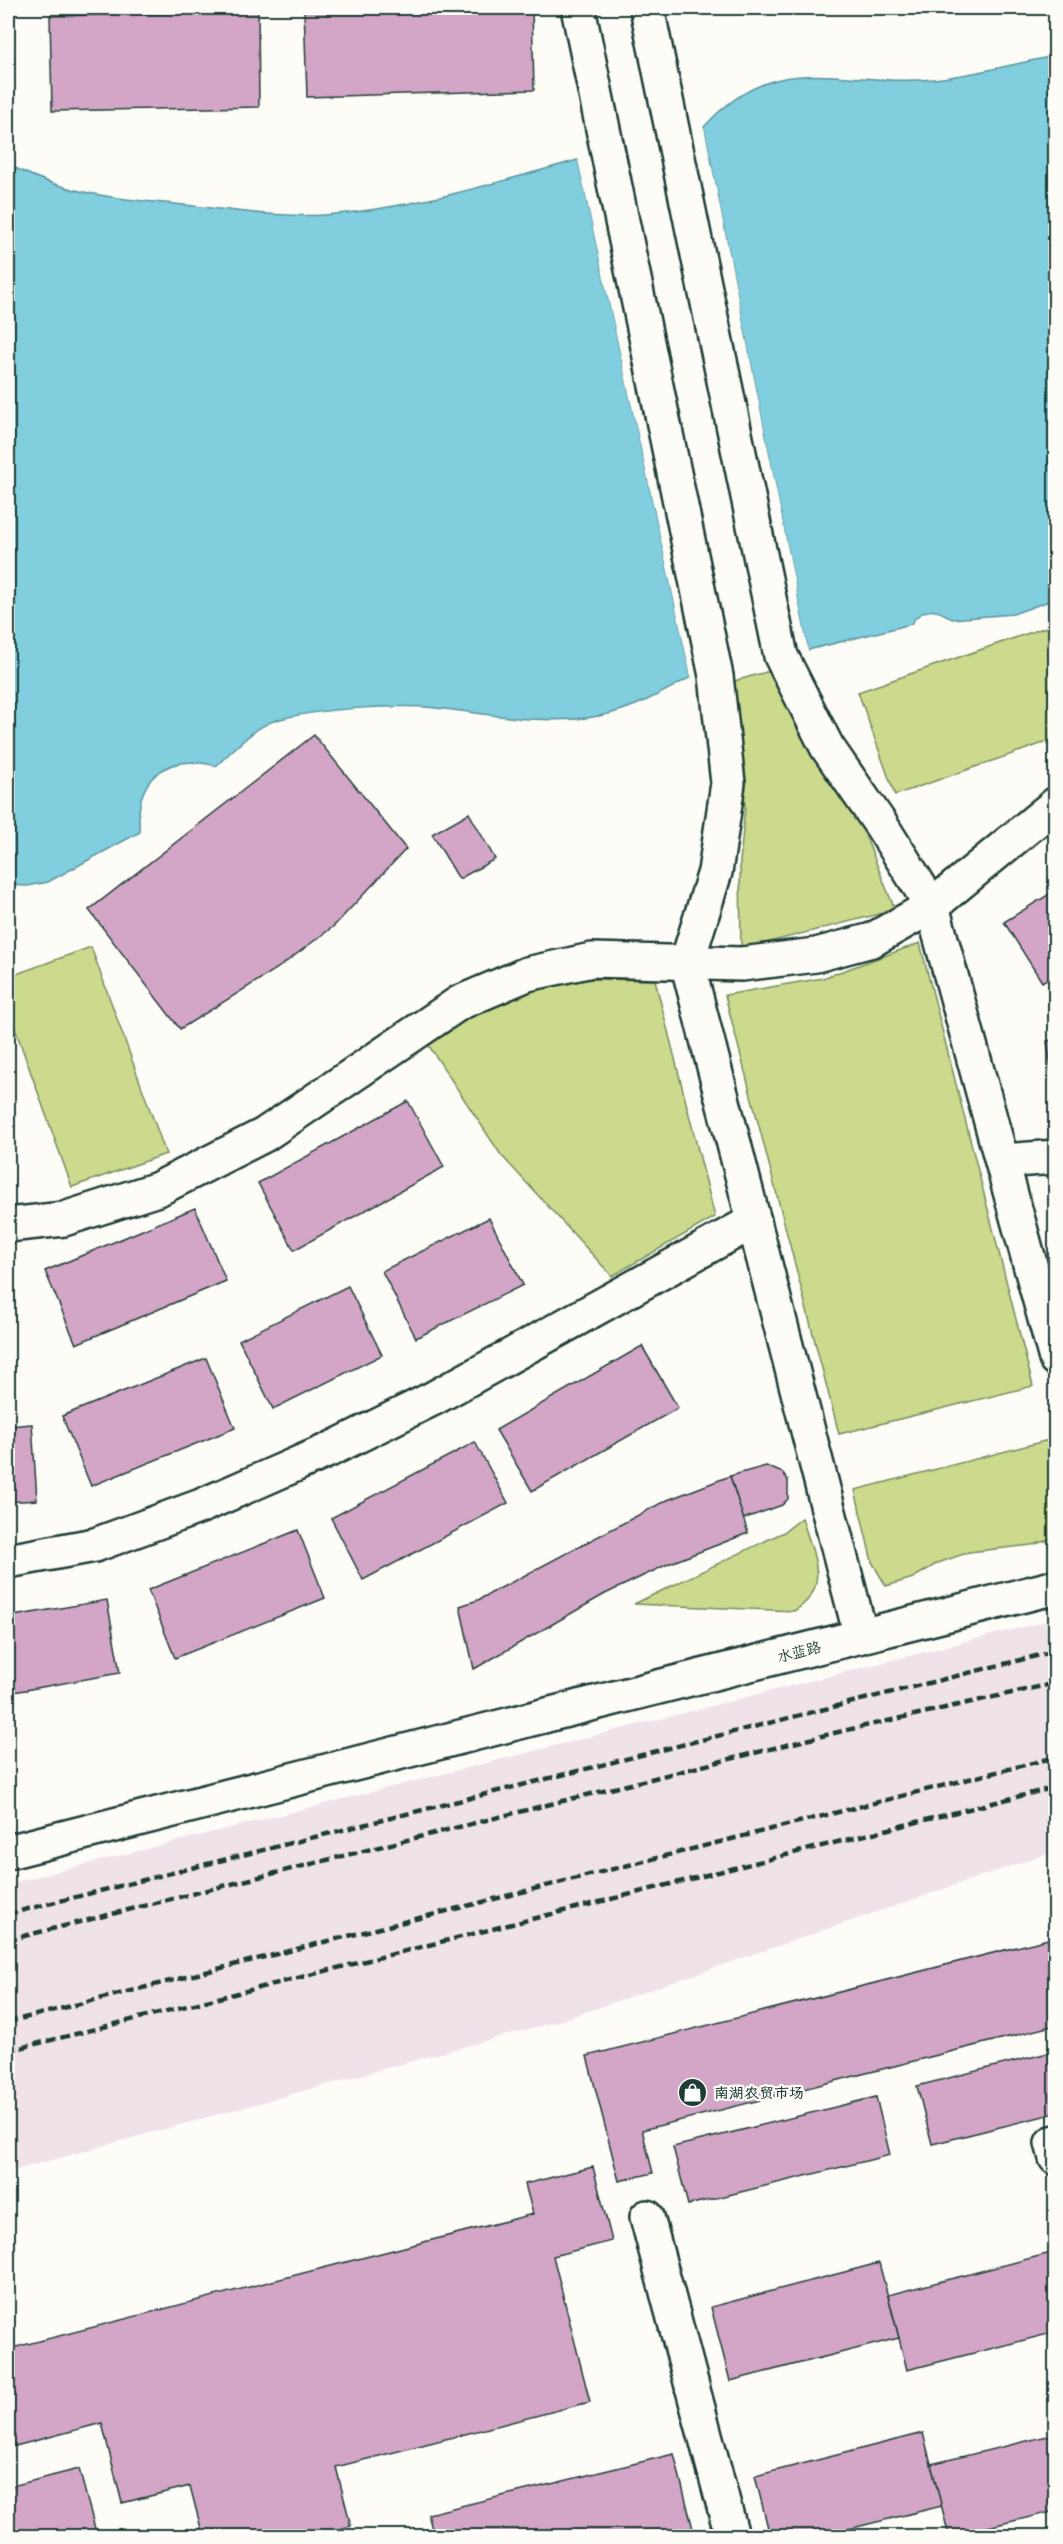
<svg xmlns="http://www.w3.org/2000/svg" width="1063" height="2544" font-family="Delius,'LXGW WenKai TC',sans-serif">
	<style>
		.built { fill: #f0e2e9 }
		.green { fill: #cbda8d; stroke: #758c60; stroke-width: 1.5 }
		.water { fill: #81cedf; stroke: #5a949b; stroke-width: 1.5 }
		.pier { fill: #fdfcf7 }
		.building { fill: #d3a6c8; stroke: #1f3d34; stroke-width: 1.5 }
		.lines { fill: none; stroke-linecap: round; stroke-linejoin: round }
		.minor-casing { stroke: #1f3d34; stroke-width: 38 }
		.tertiary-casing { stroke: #1f3d34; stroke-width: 38 }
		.minor { stroke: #fdfcf7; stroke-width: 33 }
		.tertiary { stroke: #fdfcf7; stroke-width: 33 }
		.rail { stroke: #1f3d34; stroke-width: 4.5; stroke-dasharray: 9 4.5; stroke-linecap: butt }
		.labels { text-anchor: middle; stroke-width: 4.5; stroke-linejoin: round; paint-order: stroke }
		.street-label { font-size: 15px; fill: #1f3d34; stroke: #fdfcf7 }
		.poi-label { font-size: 15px; font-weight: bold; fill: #1f3d34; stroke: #fdfcf7; text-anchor: start }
	</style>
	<rect width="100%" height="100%" fill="#fdfcf7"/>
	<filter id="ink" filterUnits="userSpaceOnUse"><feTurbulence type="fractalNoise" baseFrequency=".0167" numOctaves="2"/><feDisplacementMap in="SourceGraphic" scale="12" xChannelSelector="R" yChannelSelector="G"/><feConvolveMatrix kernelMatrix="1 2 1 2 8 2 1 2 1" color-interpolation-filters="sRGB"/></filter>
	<g filter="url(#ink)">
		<!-- built -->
		<polygon class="built" points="1055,1619 1055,1851 562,2020 8,2172 8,1884"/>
		<!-- green -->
		<g class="green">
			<polygon points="1055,624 1055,739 895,795 858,692"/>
			<polygon points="770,671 834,786 863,830 895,910 741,949 740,862 745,807 734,681"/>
			<polygon points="920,943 1033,1386 839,1434 725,995 823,978"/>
			<polygon points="91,947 166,1154 72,1187 8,1009 8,977"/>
			<polygon points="592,979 655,980 715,1217 612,1276 501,1155 427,1043 476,1009 532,989"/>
			<polygon points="1049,1440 1055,1466 1055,1538 1032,1545 969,1552 938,1563 913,1578 886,1586 872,1562 855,1490"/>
			<path d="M802 1518C812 1553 833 1588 794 1611L634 1604 784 1532Z"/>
		</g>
		<!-- water -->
		<g class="water">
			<path d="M1055 56V599L1013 614 952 619C936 607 922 607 911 624L808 650 704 127C777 45 842 88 934 79 975 75 1016 63 1055 56Z"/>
			<path d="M578 160 691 677C662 693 632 710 599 716 543 726 491 714 436 708 397 704 315 709 277 720 254 726 233 751 216 766 165 752 133 780 140 832L48 882 27 886 8 885V164C60 193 116 199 175 204 224 209 275 218 325 215 412 209 494 183 578 160Z"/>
		</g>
		<!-- pier -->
		<g class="pier">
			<polygon points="704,127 808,650 805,650 701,128"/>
			<polygon points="578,160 581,160 693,676 691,677"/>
		</g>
		<!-- building -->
		<g class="building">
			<polygon points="304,8 532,8 534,90 307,97"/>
			<polygon points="258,11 259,107 52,111 50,16"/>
			<polygon points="314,735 406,849 334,926 278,968 180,1029 89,910"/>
			<polygon points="469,813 495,859 459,879 432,834"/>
			<polygon points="1056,890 1056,973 1042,982 1004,922"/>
			<polygon points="1056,1039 1056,1102 1047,1041"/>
			<polygon points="408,1101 444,1167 294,1250 258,1183"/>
			<polygon points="195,1208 226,1281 76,1344 45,1271"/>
			<polygon points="489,1218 523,1285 416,1338 382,1271"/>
			<polygon points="348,1286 382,1355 273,1409 239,1340"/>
			<polygon points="642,1346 678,1408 532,1491 496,1430"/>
			<polygon points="206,1358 235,1428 91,1486 62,1416"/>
			<polygon points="32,1424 37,1500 8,1502 8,1426"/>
			<polygon points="475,1442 508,1503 363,1580 331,1518"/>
			<polygon points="766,1466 783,1473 788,1480 788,1499 782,1505 743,1519 730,1476"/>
			<polygon points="730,1476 748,1533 668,1564 605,1594 474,1669 460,1606 478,1600 665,1501"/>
			<polygon points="298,1530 325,1598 175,1658 148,1590"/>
			<polygon points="107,1600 120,1673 8,1693 8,1617"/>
			<polygon points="1056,1937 1056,2025 642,2130 653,2173 619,2181 587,2056"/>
			<polygon points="1056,2051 1056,2113 932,2144 917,2086"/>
			<polygon points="876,2097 890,2155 688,2205 673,2147"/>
			<polygon points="593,2167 612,2241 553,2256 590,2402 336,2467 351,2526 312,2536 203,2536 190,2486 122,2503 102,2423 8,2448 8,2349 533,2214 525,2184"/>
			<polygon points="1055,2252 1056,2332 907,2370 888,2295"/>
			<polygon points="879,2263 899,2338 730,2381 711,2307"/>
			<polygon points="923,2433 942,2506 820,2536 770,2536 755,2476"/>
			<polygon points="1056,2434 1056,2511 949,2536 931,2464"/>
			<polygon points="674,2454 693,2529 662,2536 434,2536 428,2514"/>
			<polygon points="79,2469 97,2536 8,2536 8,2487"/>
		</g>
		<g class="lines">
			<defs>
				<g id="minor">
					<polyline points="578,8 716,676 728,783 715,872 687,962 861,1636"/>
					<polyline points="647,8 781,656 827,747 881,825 932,906 1056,1359"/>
					<polyline points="1002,1161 1056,1157"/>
					<polyline points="8,1225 64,1219 158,1189 264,1135 459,1003 527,974 592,960 742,964 816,955 872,940 932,906 1056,804"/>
					<polyline points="8,1561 95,1545 201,1506 329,1450 434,1398 754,1221"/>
					<polyline points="8,1852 543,1716"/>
					<polyline points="1056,2142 1052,2143 1056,2158"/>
					<polyline points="647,2217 732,2536"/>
				</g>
				<polyline id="tertiary" points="543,1716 1056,1587"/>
			</defs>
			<!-- minor casing -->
			<use href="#minor" class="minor-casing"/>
			<!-- tertiary casing -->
			<use href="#tertiary" class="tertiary-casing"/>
			<!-- minor -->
			<use href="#minor" class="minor"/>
			<!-- tertiary -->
			<use href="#tertiary" class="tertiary"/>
			<!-- rail -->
			<g class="rail">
				<polyline points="8,1914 1056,1651"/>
				<polyline points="8,1940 834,1733 1056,1683"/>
				<polyline points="8,2022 1056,1757"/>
				<polyline points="8,2051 1056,1787"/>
			</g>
		</g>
	</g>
	<!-- icons -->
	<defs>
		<symbol id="shop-disc" viewBox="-11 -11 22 22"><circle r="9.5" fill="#1f3d34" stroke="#fdfcf7"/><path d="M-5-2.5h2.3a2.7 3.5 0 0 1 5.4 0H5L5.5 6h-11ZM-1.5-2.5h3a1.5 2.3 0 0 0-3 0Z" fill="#fff"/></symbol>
	</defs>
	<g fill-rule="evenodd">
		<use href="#shop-disc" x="676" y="2076" width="33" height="33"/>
	</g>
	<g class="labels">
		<!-- street labels -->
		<g class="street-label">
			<text transform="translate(799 1652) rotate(-14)" y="5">水蓝路</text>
		</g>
		<!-- poi labels -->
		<g class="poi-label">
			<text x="714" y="2098">南湖农贸市场</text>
		</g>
	</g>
	<!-- margin -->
	<rect width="1063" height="2544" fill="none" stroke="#fdfcf7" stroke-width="30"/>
	<rect x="15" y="15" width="1033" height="2514" fill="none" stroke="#1f3d34" stroke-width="2" filter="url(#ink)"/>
</svg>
